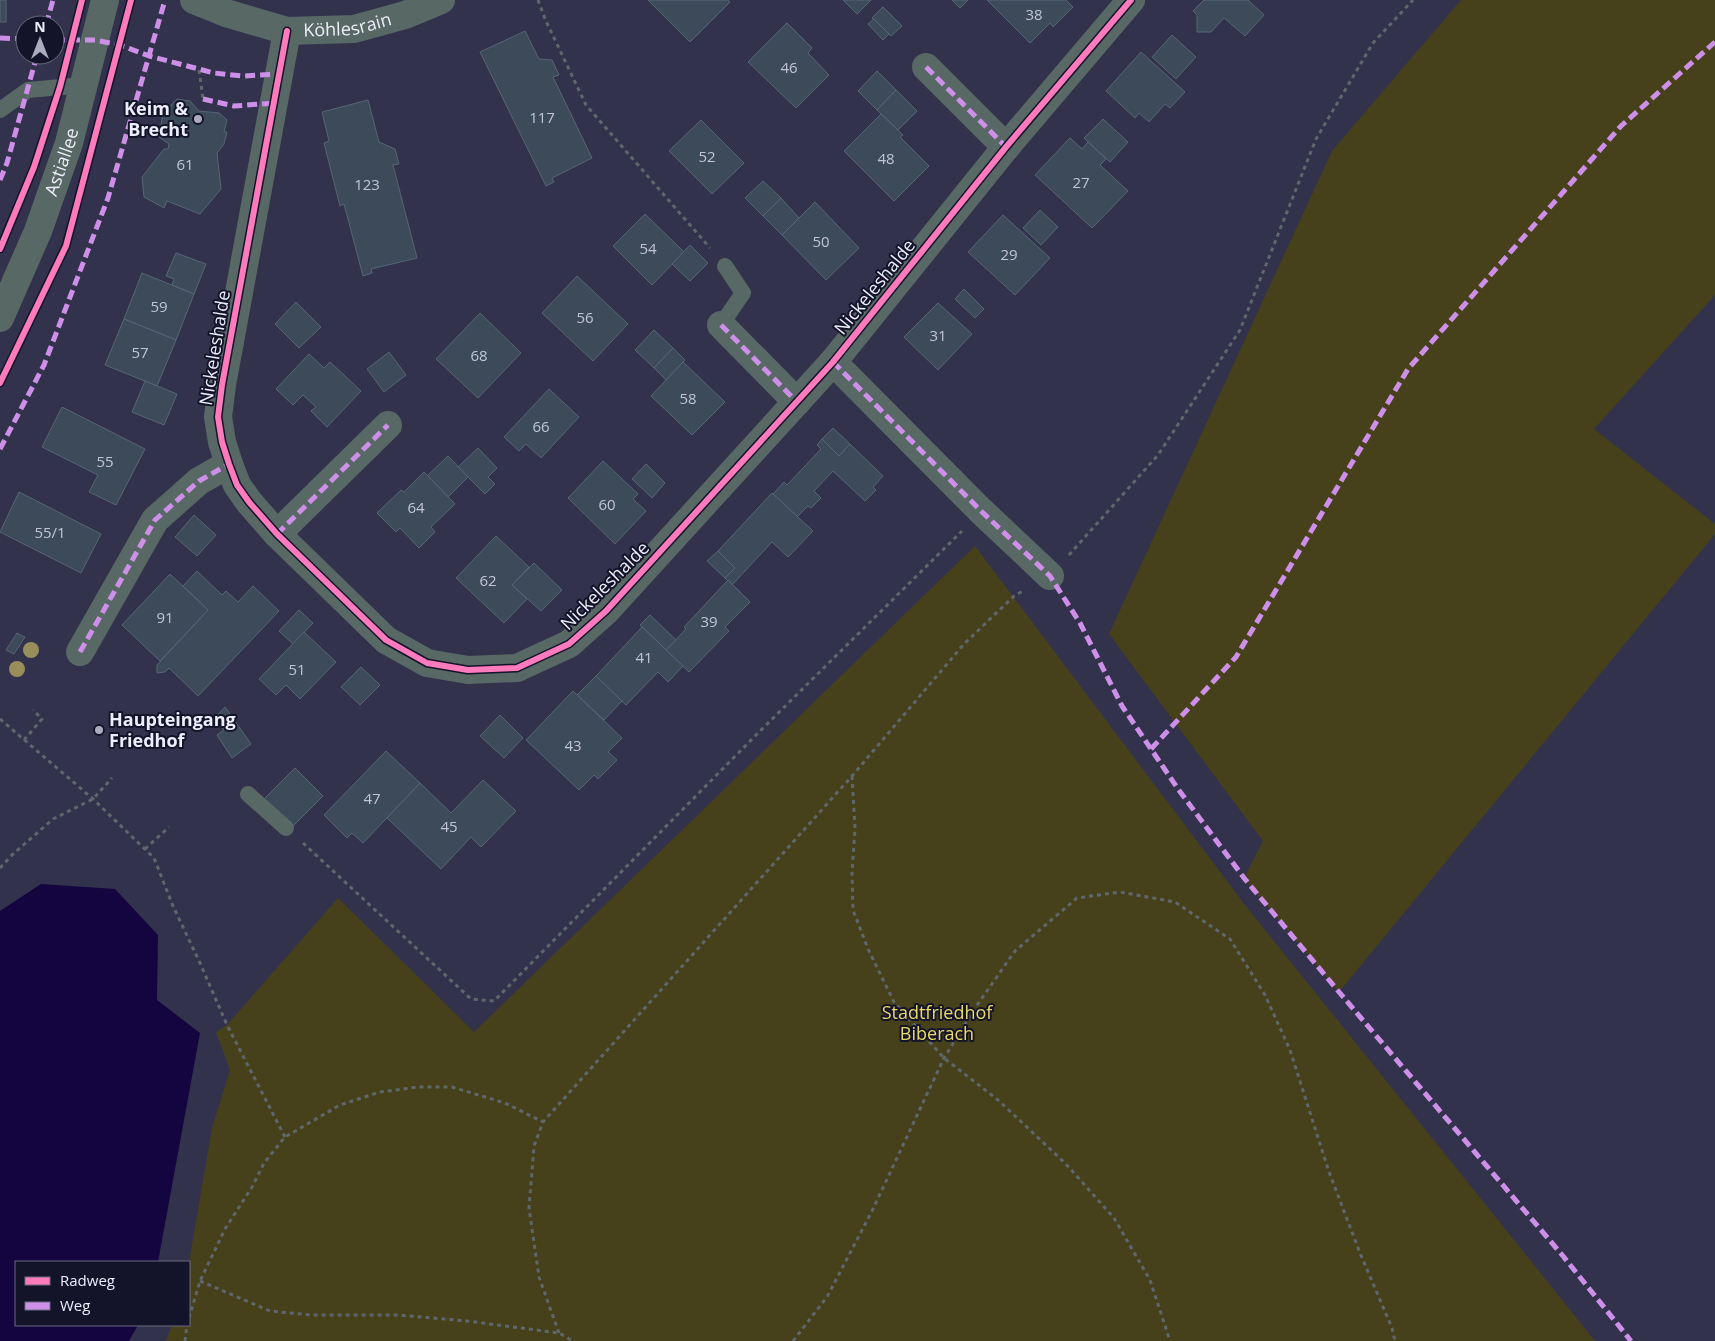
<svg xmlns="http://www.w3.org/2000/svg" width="1715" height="1341" font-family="'Open Sans',sans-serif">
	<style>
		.green { fill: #47411b }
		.water { fill: #140541 }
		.building { fill: #3d4a5a; stroke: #566677 }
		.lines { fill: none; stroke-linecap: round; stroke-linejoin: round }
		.path { stroke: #5e686c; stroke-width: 3; stroke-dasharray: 4 4; stroke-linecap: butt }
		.service { stroke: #586864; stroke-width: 16 }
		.minor { stroke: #586864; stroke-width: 28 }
		.tertiary { stroke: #586864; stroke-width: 28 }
		.quiet { stroke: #ce8fe9; stroke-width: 5; stroke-dasharray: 10 5; stroke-linecap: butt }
		.cycleway-casing { stroke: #13132a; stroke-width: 9 }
		.cycleway { stroke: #fd7abc; stroke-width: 6 }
		.tree { fill: #978e5a }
		.poi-dot { fill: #acacbe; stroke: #13132a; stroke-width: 2 }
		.labels { text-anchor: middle; stroke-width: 4; stroke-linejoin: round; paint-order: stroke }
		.number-label { font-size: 15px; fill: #c1c5d3 }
		.street-label { font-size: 18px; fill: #edeefb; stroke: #13132a }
		.poi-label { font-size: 18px; font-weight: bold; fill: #edeefb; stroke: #13132a; text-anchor: end }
		.park-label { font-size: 18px; fill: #eada65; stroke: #13132a }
	</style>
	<rect width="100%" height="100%" fill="#32324d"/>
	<!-- green -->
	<g class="green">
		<polygon points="1461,0 1715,0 1715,295 1594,429 1715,524 1715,534 1339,992 1244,878 1263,841 1109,634 1332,151"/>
		<polygon points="975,546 1245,905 1595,1341 166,1341 172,1325 189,1325 189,1262 212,1128 230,1070 216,1032 227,1025 338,898 474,1032"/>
	</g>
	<!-- water -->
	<polygon class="water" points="41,884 115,889 158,935 157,1000 200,1033 158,1262 16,1262 16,1325 138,1325 129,1341 0,1341 0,911"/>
	<!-- building -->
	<g class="building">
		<rect x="0" y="0" width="6" height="22"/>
		<polygon points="648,0 728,0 730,2 690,42"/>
		<polygon points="843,0 871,0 857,14"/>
		<polygon points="952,0 968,0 960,8"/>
		<polygon points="987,0 1066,0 1073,7 1053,27 1050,23 1030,43"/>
		<polygon points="1204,0 1248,0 1264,15 1245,36 1224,18 1211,32 1197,32 1197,15 1193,11"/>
		<polygon points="883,7 902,26 891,36 872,18"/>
		<polygon points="874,19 889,34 883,40 868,24"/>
		<polygon points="787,23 812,48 808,53 829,75 796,108 748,62"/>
		<polygon points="525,31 539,59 552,60 559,75 553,77 592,158 552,178 554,182 546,186 480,52"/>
		<polygon points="1172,35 1196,57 1176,79 1152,57"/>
		<polygon points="1141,52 1185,92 1170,108 1165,104 1149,122 1139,113 1135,118 1106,91"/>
		<polygon points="877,71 896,90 877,110 858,91"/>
		<polygon points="896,90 917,111 898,130 877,110"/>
		<polygon points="177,99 190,101 199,111 219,113 227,120 224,132 227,132 224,144 217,153 221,189 200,214 167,201 164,208 144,197 142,177 164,149 168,149 169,144 159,137 163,113"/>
		<polygon points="368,100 379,142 395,149 399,164 393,165 417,258 371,269 372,273 363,276 344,204 340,206 324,143 329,141 322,112"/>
		<polygon points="881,114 903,135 900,137 929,166 894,201 844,151"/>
		<polygon points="1103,119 1128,142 1110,162 1084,138"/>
		<polygon points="701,120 744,163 712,194 669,151"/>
		<polygon points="1070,138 1082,149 1088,142 1106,159 1100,165 1128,191 1092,228 1035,175"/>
		<polygon points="763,181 781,198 763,216 745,198"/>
		<polygon points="781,198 799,218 782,235 763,216"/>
		<polygon points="815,202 859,248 826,280 782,235"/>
		<polygon points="1040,210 1058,227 1041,245 1023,228"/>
		<polygon points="645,214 684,252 652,285 613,246"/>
		<polygon points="1003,215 1050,258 1015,295 968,252"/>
		<polygon points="690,245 708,263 690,281 672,264"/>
		<polygon points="176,253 206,264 194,294 172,285 174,279 166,276"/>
		<polygon points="142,273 194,294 176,340 124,319"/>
		<polygon points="577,276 628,324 593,361 542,313"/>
		<polygon points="964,289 984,309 975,318 955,299"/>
		<polygon points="296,302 321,327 299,348 275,324"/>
		<polygon points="938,303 972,334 938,370 904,337"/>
		<polygon points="480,313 521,353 478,398 436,359"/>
		<polygon points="124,319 176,340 157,386 105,365"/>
		<polygon points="654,330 673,348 654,368 635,350"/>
		<polygon points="673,348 685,360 666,380 654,368"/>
		<polygon points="389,352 406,375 384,392 367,369"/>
		<polygon points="309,354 324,368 330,362 361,391 327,427 311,411 316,407 303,395 293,405 276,389"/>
		<polygon points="683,362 725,402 692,435 651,396"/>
		<polygon points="145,381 177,394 164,425 132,412"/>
		<polygon points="549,389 579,417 541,458 526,444 519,451 504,437"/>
		<polygon points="62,407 145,449 116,505 89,492 98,475 42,447"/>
		<polygon points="833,428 850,444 839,456 822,439"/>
		<polygon points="822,439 839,456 850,444 883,476 873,487 876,490 865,501 833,471 814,491 821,498 811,508 808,506 797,517 773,494 784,482 787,485 821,449 817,445"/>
		<polygon points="478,448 497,468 488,477 495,484 485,494 458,467"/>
		<polygon points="448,456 468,477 448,497 427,476"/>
		<polygon points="603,461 638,494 633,499 646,511 615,544 568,498"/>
		<polygon points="646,464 665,483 652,498 632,479"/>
		<polygon points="424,472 455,504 431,527 435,532 419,548 400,528 396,532 377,513 401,490 404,492"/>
		<polygon points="19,492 101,534 81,573 0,532"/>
		<polygon points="772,493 813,531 788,557 772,542 732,585 725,578 735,568 718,551"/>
		<polygon points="194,515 216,535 197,556 175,537"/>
		<polygon points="496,536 529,567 512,585 527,599 504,623 456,578"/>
		<polygon points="718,551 735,568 725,578 707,561"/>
		<polygon points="534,563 562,590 541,611 512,585"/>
		<polygon points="197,571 222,595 226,591 238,602 253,586 279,611 198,696 169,668 165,672 157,673 157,665 208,610 183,586"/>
		<polygon points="170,574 208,610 160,661 122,625"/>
		<polygon points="728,580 750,602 725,627 729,631 689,672 666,650 686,629 684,627"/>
		<polygon points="299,610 313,623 293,644 279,631"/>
		<polygon points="650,615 676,640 666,650 640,625"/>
		<polygon points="642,627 683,666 668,682 658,672 626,705 596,676"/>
		<polygon points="304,632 336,662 300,699 286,685 276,695 259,679"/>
		<polygon points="17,633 25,637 14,654 6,650"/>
		<polygon points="361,667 380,685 360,705 341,687"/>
		<polygon points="596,676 622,701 604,720 577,695"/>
		<polygon points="573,691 622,738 608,752 617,760 598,779 594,775 579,790 526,740"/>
		<polygon points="225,707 251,744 232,758 217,735 224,730 214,719"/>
		<polygon points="500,715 523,738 504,758 480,736"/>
		<polygon points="386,751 420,783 363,843 352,833 347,838 324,815"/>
		<polygon points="295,768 323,796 292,827 264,799"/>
		<polygon points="483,780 516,811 481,847 471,837 441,869 387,818 420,783 451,813"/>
	</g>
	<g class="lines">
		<!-- path -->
		<g class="path">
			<polyline points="538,0 545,19 586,105 710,248"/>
			<polyline points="199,70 203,99"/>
			<polyline points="1069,555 1158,455 1240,330 1316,139 1373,43 1413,0"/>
			<polyline points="0,719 93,799 154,858 173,906 200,963 227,1025 285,1137"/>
			<polyline points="24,740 42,719 33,710"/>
			<polyline points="852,776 855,828 852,874 853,910 868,949 894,1002 944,1058 998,1100 1065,1163 1114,1218 1150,1280 1170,1341"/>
			<polyline points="303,843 471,999 494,1001 757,734 962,531"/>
			<polyline points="145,849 169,827"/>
			<polyline points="0,868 12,855 53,819 93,799 112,778"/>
			<polyline points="200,1281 270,1311 311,1315 398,1315 467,1321 559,1333 573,1341"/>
			<polyline points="189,1318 200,1281 225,1229 252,1187 264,1163 285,1137 340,1105 380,1092 418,1087 452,1087 505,1103 543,1122"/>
			<polyline points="559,1333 539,1277 529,1208 534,1146 543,1122 852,776 964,644 1014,596 1023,591"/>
			<polyline points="185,1341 187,1325"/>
			<polyline points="793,1341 827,1297 872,1211 944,1058 975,1008 1015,951 1077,898 1120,892 1175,902 1230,939 1265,995 1290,1050 1329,1172 1360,1253 1392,1328 1395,1341"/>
		</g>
		<!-- service -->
		<g class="service">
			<polyline points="0,110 28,90 84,85"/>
			<polyline points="721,325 743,293 725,266"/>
			<polyline points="248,794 286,828"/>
		</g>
		<!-- minor -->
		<g class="minor">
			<path id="s1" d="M194 0 226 13 287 31 354 29 405 15 441 0"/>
			<polyline points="287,31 222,385 218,417 222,442 229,464 237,485 249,502 277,534 386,640 427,663 468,670 517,668 569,644 606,611 833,362 1006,147 1131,0"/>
			<polyline points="926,67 1006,147"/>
			<polyline points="721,325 797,402"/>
			<polyline points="833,362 981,511 1050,576"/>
			<polyline points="277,534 388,425"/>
			<polyline points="80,652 155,520 199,481 229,464"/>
		</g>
		<!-- tertiary -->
		<path class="tertiary" id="s2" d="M0 318 38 231 69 143 105 0"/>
		<!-- quiet -->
		<g class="quiet">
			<polyline points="46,25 53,0"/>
			<polyline points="0,38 25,39"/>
			<polyline points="55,40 95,40 120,45 149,56 214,73 243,76 279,74"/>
			<polyline points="926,67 1006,147"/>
			<polyline points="203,99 234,106 274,103"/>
			<polyline points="0,180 7,163 37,55"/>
			<polyline points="721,325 797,402"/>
			<polyline points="833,362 981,511 1050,576 1080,623 1122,706 1178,789 1244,878 1339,992 1563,1256 1631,1341"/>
			<polyline points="0,449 44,365 108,198 165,0"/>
			<polyline points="277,534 388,425"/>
			<polyline points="80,652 155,520 199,481 229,464"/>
			<polyline points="1151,749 1236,657 1408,369 1621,126 1715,42"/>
		</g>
		<defs>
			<g id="cycleway">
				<polyline points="287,31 222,385 218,417 222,442 229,464 237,485 249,502 277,534 386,640 427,663 468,670 517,668 569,644 606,611 833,362 1006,147 1131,0"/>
				<polyline points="0,249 34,167 60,87 82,0"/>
				<polyline points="0,383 66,246 131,0"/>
			</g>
		</defs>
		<!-- cycleway casing -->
		<use href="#cycleway" class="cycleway-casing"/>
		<!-- cycleway -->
		<use href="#cycleway" class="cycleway"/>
	</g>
	<!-- trees -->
	<g class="tree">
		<circle cx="31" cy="650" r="8"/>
		<circle cx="17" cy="669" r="8"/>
	</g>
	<!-- markers -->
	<g class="poi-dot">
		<circle cx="198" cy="119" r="5"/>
		<circle cx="99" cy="730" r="5"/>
	</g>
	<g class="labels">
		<!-- number labels -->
		<g class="number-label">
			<text x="1034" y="20">38</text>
			<text x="789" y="73">46</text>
			<text x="542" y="123">117</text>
			<text x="707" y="162">52</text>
			<text x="886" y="164">48</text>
			<text x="185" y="170">61</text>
			<text x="1081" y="188">27</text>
			<text x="367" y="190">123</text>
			<text x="821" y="247">50</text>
			<text x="648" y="254">54</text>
			<text x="1009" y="260">29</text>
			<text x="159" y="312">59</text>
			<text x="585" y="323">56</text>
			<text x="938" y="341">31</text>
			<text x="140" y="358">57</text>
			<text x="479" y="361">68</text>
			<text x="688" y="404">58</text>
			<text x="541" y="432">66</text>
			<text x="105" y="467">55</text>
			<text x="607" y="510">60</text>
			<text x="416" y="513">64</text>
			<text x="50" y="538">55/1</text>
			<text x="488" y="586">62</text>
			<text x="165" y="623">91</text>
			<text x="709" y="627">39</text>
			<text x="644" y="663">41</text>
			<text x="297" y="675">51</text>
			<text x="573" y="751">43</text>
			<text x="372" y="804">47</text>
			<text x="449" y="832">45</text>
		</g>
		<!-- street labels -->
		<g class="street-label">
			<text dy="6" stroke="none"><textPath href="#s1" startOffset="159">Köhlesrain</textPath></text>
			<text dy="6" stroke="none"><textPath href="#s2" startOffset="168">Astiallee</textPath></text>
			<text transform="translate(875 287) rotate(-51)" y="6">Nickeleshalde</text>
			<text transform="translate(215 348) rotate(-81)" y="6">Nickeleshalde</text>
			<text transform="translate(605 586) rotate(-45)" y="6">Nickeleshalde</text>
		</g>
		<!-- poi labels -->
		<g class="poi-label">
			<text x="188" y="115">Keim &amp;<tspan x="188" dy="21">Brecht</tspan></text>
			<text x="109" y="726" text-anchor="start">Haupteingang<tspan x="109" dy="21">Friedhof</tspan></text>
		</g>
		<!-- park labels -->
		<g class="park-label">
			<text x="937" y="1019">Stadtfriedhof<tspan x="937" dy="21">Biberach</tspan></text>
		</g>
	</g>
	<!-- legend -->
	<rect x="15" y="1261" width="175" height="65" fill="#13132a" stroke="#6a6b7e"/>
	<rect x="25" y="1277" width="25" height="8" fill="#fd7abc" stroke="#6a6b7e"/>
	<text x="60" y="1286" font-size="15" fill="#edeefb">Radweg</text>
	<rect x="25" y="1302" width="25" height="8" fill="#ce8fe9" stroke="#6a6b7e"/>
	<text x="60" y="1311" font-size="15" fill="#edeefb">Weg</text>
	<!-- north arrow -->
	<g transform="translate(40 40)"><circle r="24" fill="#13132a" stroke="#6a6b7e"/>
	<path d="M0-4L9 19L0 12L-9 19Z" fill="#acacbe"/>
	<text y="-8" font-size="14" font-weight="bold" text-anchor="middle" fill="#edeefb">N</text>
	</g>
</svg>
